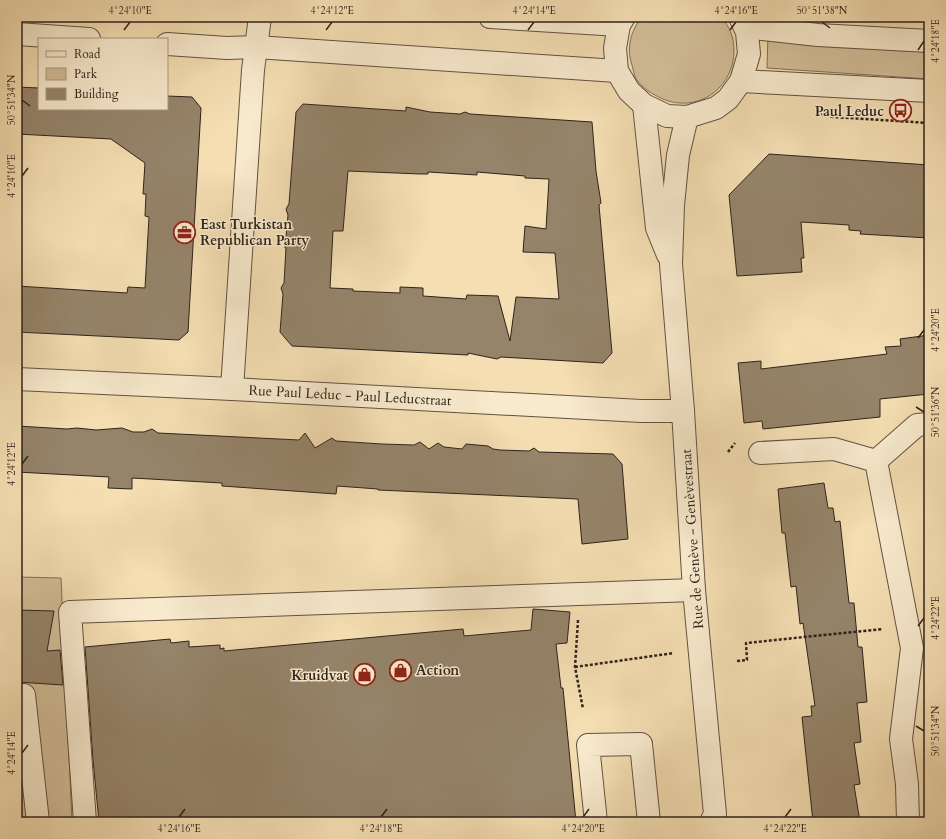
<svg xmlns="http://www.w3.org/2000/svg" width="946" height="839" font-family="Cardo,serif">
	<style>
		.green { fill: #d2be98; stroke: #80705a }
		.building { fill: #95846a; stroke: #2e231c; fill-rule: evenodd }
		.lines { fill: none; stroke-linecap: round; stroke-linejoin: round }
		.minor-casing { stroke: #605242; stroke-width: 24 }
		.path { stroke: #2e231c; stroke-width: 2.5; stroke-dasharray: 3 2; stroke-linecap: butt }
		.minor { stroke: #f8eacd; stroke-width: 22 }
		.ticks { fill: none; stroke: #2e231c; stroke-width: 1.5 }
		.labels { text-anchor: middle; stroke-width: 3; stroke-linejoin: round; paint-order: stroke }
		.poi-label { font-size: 14px; font-weight: bold; fill: #2e231c; stroke: #f8eacd; text-anchor: end }
		.street-label { font-size: 14px; fill: #2e231c; stroke: #f8eacd }
		.neatline { fill: none; stroke: #2e231c; stroke-width: 1.5 }
		.ticks-label { font-size: 10px; text-anchor: middle; fill: #2e231c }
	</style>
	<rect width="100%" height="100%" fill="#f4deb2"/>
	<filter id="stains"><feTurbulence type="fractalNoise" baseFrequency=".005" numOctaves="4"/><feColorMatrix values="0 0 0 0 .2 0 0 0 0 .09 0 0 0 0 .02 0 0 0 .5 -.17"/></filter>
	<radialGradient id="worn" r=".72"><stop offset=".6" stop-color="#630" stop-opacity="0"/><stop offset="1" stop-color="#630" stop-opacity=".3"/></radialGradient>
	<!-- green -->
	<g class="green">
		<path d="M642 17H721C730 27 734 38 734 50 734 92 691 117 655 95 647 91 639 84 635 77 634 73 633 69 632 65 626 48 631 30 642 17Z"/>
		<polygon points="768,34 929,46 929,79 767,68"/>
		<polygon points="17,577 61,578 72,822 17,822"/>
	</g>
	<!-- building -->
	<g class="building">
		<polygon points="17,87 39,88 39,109 167,109 167,96 192,97 201,108 188,332 179,340 17,332 17,286 127,293 128,287 145,288 149,217 145,216 146,194 143,194 145,163 111,139 17,134"/>
		<path d="M303 104 406 111V107L430 112 460 114 465 112 470 114 592 122 596 171 601 203 599 205 612 353 603 363 501 357 497 359 468 353V355L292 346 280 332 283 294 281 288 284 283 286 248H285L288 215 286 209 289 204 296 112ZM348 171 420 174H428V172L477 175V172L525 176V178L549 179 546 229 525 226 523 252 555 253 559 299 516 297 510 341 498 296 467 295 466 299 423 296V288L400 287V293L353 291V289L330 288 333 231H343Z"/>
		<polygon points="769,154 929,165 929,238 860,234 861,231 849,230 849,225 801,222 804,258 801,258 802,272 737,276 729,195"/>
		<polygon points="929,335 929,394 880,399 880,417 763,429 762,421 744,423 738,363 761,361 761,369 887,354 885,347 901,346 900,339"/>
		<polygon points="17,426 67,429 77,428 96,430 122,428 133,432 144,432 152,429 158,433 299,440 305,433 315,448 332,438 336,441 382,444 414,445 420,442 429,449 438,443 444,447 462,449 466,444 488,446 493,449 500,450 529,451 534,448 539,452 613,454 622,464 628,539 582,544 578,499 378,490 378,489 337,486 336,494 222,486 222,483 132,478 132,489 108,488 109,477 17,472"/>
		<polygon points="824,483 828,508 833,508 835,522 840,521 849,603 854,603 858,647 862,647 867,702 857,703 861,742 854,743 860,784 854,785 860,822 813,822 802,717 812,716 811,706 815,706 803,623 800,624 796,586 791,587 785,533 782,533 778,489"/>
		<polygon points="533,609 570,612 567,643 556,644 561,688 563,688 576,822 99,822 93,760 85,647 170,639 171,643 189,641 189,647 220,645 220,649 224,648 224,651 463,629 464,636 531,630"/>
		<polygon points="17,610 54,611 47,651 60,650 63,685 17,682"/>
	</g>
	<g class="lines">
		<defs>
			<g id="minor">
				<polyline points="490,17 619,25"/>
				<polyline points="624,17 619,25 615,48 617,71 629,91 644,105 667,116 687,117 716,108 728,99 741,81 749,54 747,32 740,17"/>
				<polyline points="745,27 818,35 929,41"/>
				<polyline points="17,34 89,39"/>
				<polyline points="167,44 227,48 256,47 617,71"/>
				<polyline points="741,81 929,91"/>
				<polyline points="644,105 657,228 668,255"/>
				<polyline points="687,117 678,155 673,205 671,264 683,411 694,590 715,814 711,822"/>
				<polyline points="17,379 232,389 641,411 683,411"/>
				<polyline points="232,389 253,70 260,17"/>
				<polyline points="760,453 834,449 876,461"/>
				<polyline points="876,461 912,648 901,739 907,784 908,822"/>
				<polyline points="876,461 917,425 929,424"/>
				<polyline points="17,695 24,695 38,822"/>
				<polyline points="85,822 70,612 694,590"/>
				<polyline points="596,822 588,745 641,744 649,822"/>
			</g>
		</defs>
		<!-- minor casing -->
		<use href="#minor" class="minor-casing"/>
		<!-- path -->
		<g class="path">
			<polyline points="817,111 823,115 833,117 929,123"/>
			<polyline points="728,452 735,443"/>
			<polyline points="578,620 575,667 583,709"/>
			<polyline points="737,661 747,660 746,643 883,629"/>
			<polyline points="575,667 674,653"/>
		</g>
		<!-- minor -->
		<use href="#minor" class="minor"/>
	</g>
	<!-- ticks -->
	<path class="ticks" d="M822 22 830 28M124 30 130 22M326 30 332 22M528 30 534 22M730 30 736 22M918 50 924 41M22 100 30 106M22 176 28 168M918 338 924 330M916 407 924 412M22 464 28 456M918 626 924 618M916 726 924 731M22 753 28 745M179 817 185 809M381 817 387 809M583 817 589 809M785 817 791 809"/>
	<!-- icons -->
	<defs>
		<symbol id="bus-ring" viewBox="-11 -11 22 22"><circle r="9.5" fill="#f8eacd" stroke="#8f2418" stroke-width="1.5"/><path d="M-5-6H5V4H4V6H2V4H-2V6H-4V4H-5ZM-3.5-4V0h7V-4ZM-3.5 1.2v1.5H-2V1.2ZM2 1.2v1.5H3.5V1.2Z" fill="#8f2418"/></symbol>
		<symbol id="office-ring" viewBox="-11 -11 22 22"><circle r="9.5" fill="#f8eacd" stroke="#8f2418" stroke-width="1.5"/><path d="M-6-3h4V-5.5h4V-3h4V5H-6ZM-1-4.5V-3h2v-1.5ZM-6 0V1H6V0Z" fill="#8f2418"/></symbol>
		<symbol id="shop-ring" viewBox="-11 -11 22 22"><circle r="9.5" fill="#f8eacd" stroke="#8f2418" stroke-width="1.5"/><path d="M-5-2.5h2.3a2.7 3.5 0 0 1 5.4 0H5L5.5 6h-11ZM-1.5-2.5h3a1.5 2.3 0 0 0-3 0Z" fill="#8f2418"/></symbol>
	</defs>
	<g fill-rule="evenodd">
		<use href="#bus-ring" x="888" y="98" width="25" height="25"/>
		<use href="#office-ring" x="172" y="220" width="25" height="25"/>
		<use href="#shop-ring" x="388" y="658" width="25" height="25"/>
		<use href="#shop-ring" x="352" y="662" width="25" height="25"/>
	</g>
	<g class="labels">
		<!-- poi labels -->
		<g class="poi-label">
			<text x="884" y="116">Paul Leduc</text>
			<text x="200" y="229" text-anchor="start">East Turkistan<tspan x="200" dy="16">Republican Party</tspan></text>
			<text x="416" y="675" text-anchor="start">Action</text>
			<text x="348" y="680">Kruidvat</text>
		</g>
		<!-- street labels -->
		<g class="street-label">
			<text transform="translate(350 395) rotate(3)" y="5">Rue Paul Leduc - Paul Leducstraat</text>
			<text transform="translate(692 539) rotate(-94)" y="5">Rue de Genève - Genèvestraat</text>
		</g>
	</g>
	<!-- margin -->
	<rect width="946" height="839" fill="none" stroke="#f4deb2" stroke-width="44"/>
	<!-- legend -->
	<rect x="38" y="38" width="130" height="72" fill="#f8eacd" stroke="#a79a86"/>
	<rect x="46" y="51" width="20" height="6" fill="#f8eacd" stroke="#a79a86"/>
	<text x="74" y="58" font-size="12" fill="#2e231c">Road</text>
	<rect x="46" y="68" width="20" height="12" fill="#d2be98" stroke="#a79a86"/>
	<text x="74" y="78" font-size="12" fill="#2e231c">Park</text>
	<rect x="46" y="88" width="20" height="12" fill="#95846a" stroke="#a79a86"/>
	<text x="74" y="98" font-size="12" fill="#2e231c">Building</text>
	<rect x="22" y="22" width="902" height="795" class="neatline"/>
	<g class="ticks-label">
		<text x="130" y="14">4°24'10"E</text>
		<text x="332" y="14">4°24'12"E</text>
		<text x="534" y="14">4°24'14"E</text>
		<text x="736" y="14">4°24'16"E</text>
		<text x="822" y="14">50°51'38"N</text>
		<text transform="translate(935 41) rotate(-90)" y="4">4°24'18"E</text>
		<text transform="translate(11 100) rotate(-90)" y="4">50°51'34"N</text>
		<text transform="translate(11 176) rotate(-90)" y="4">4°24'10"E</text>
		<text transform="translate(935 330) rotate(-90)" y="4">4°24'20"E</text>
		<text transform="translate(935 412) rotate(-90)" y="4">50°51'36"N</text>
		<text transform="translate(11 464) rotate(-90)" y="4">4°24'12"E</text>
		<text transform="translate(935 618) rotate(-90)" y="4">4°24'22"E</text>
		<text transform="translate(935 731) rotate(-90)" y="4">50°51'34"N</text>
		<text transform="translate(11 753) rotate(-90)" y="4">4°24'14"E</text>
		<text x="179" y="832">4°24'16"E</text>
		<text x="381" y="832">4°24'18"E</text>
		<text x="583" y="832">4°24'20"E</text>
		<text x="785" y="832">4°24'22"E</text>
	</g>
	<rect width="100%" height="100%" filter="url(#stains)"/>
	<rect width="100%" height="100%" fill="url(#worn)"/>
</svg>
